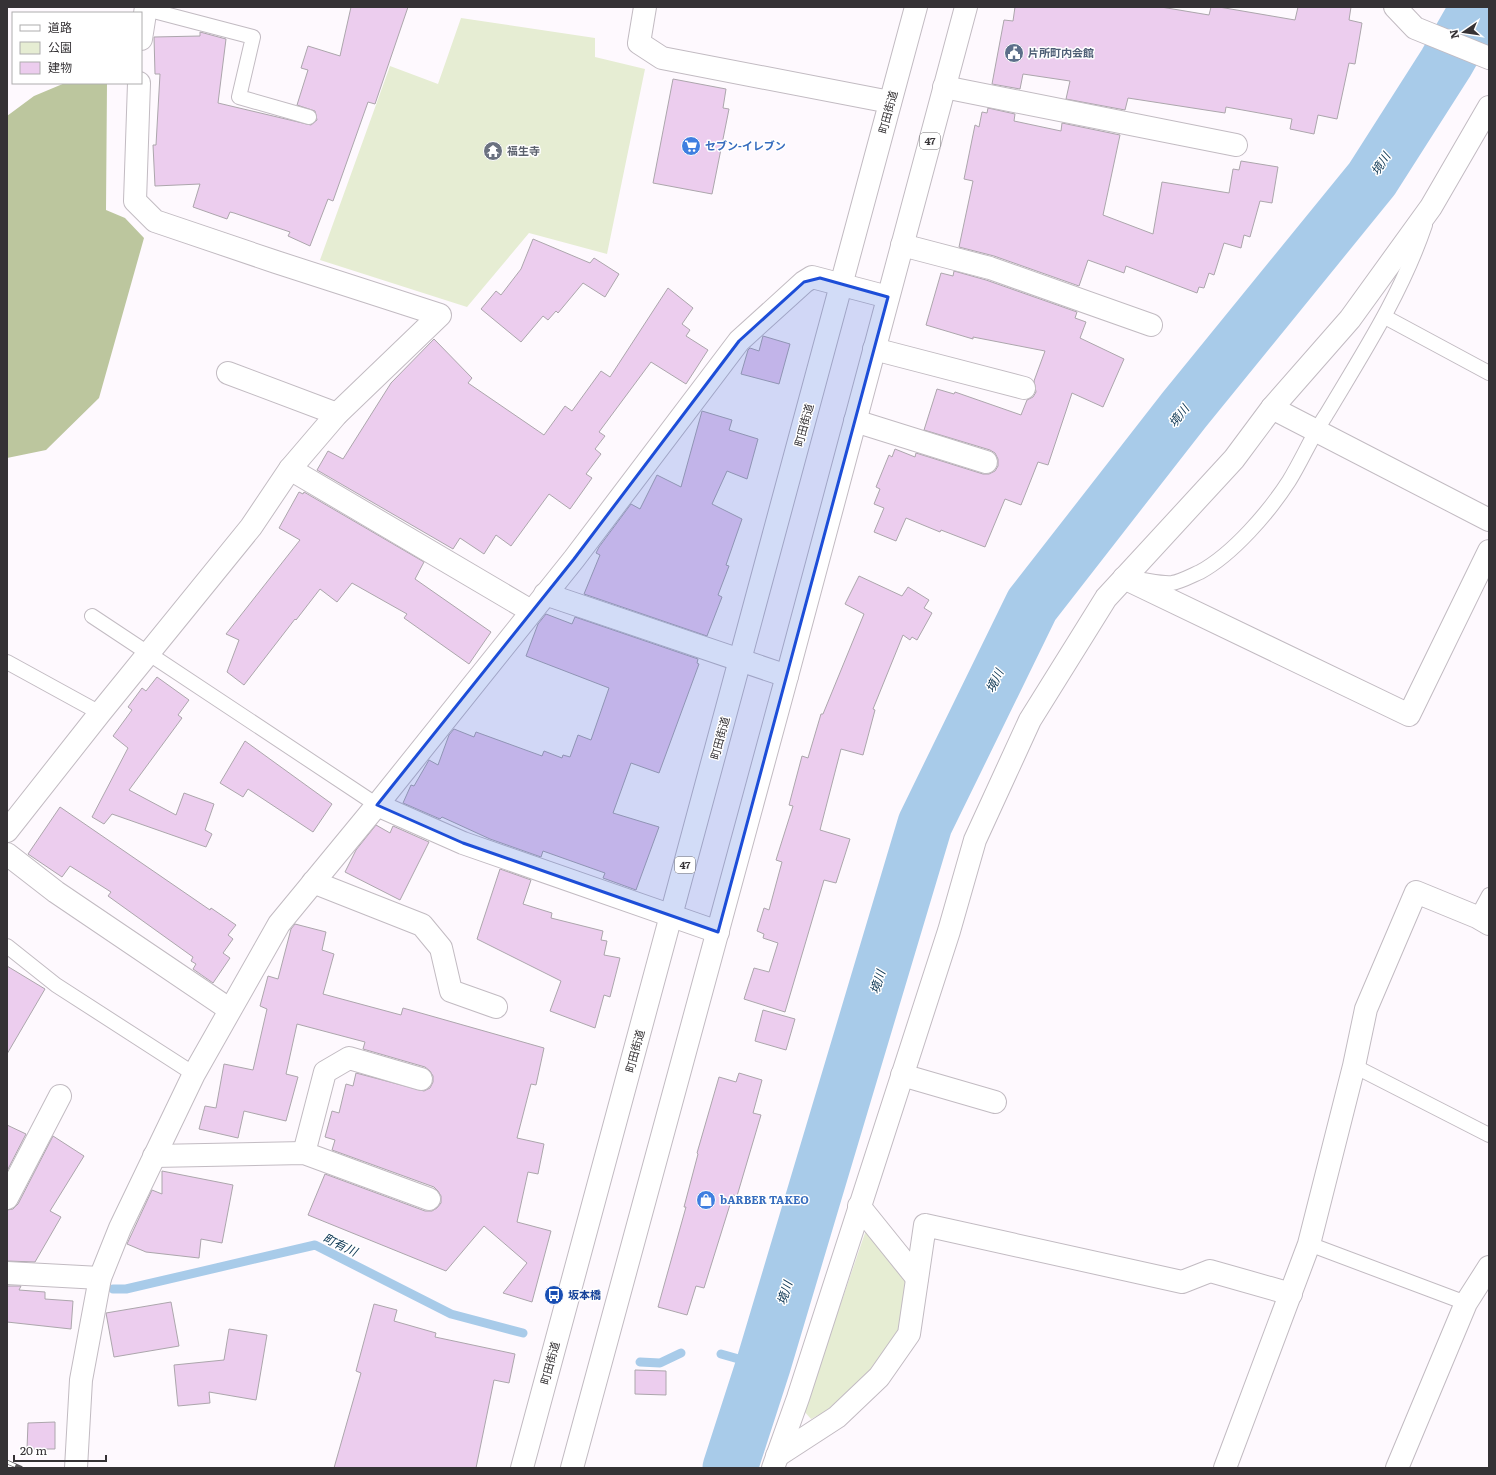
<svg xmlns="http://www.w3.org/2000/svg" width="1496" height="1475" font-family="Literata,'Noto Sans JP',serif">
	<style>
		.green { fill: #e6edd3 }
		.forest { fill: #bcc69e }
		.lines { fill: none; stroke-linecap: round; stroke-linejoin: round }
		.stream { stroke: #a8cbe9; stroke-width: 9 }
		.river { stroke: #a8cbe9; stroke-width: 55 }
		.building { fill: #eccdee; stroke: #aca6ac }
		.service-casing { stroke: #c2bbc2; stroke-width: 16 }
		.minor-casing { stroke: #c2bbc2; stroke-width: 24 }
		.primary-casing { stroke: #c2bbc2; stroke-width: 24 }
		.service { stroke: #fff; stroke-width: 14 }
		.minor { stroke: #fff; stroke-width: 22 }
		.primary { stroke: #fff; stroke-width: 22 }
		.rail-casing { stroke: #555255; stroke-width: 4.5 }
		.rail { stroke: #fff; stroke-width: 3; stroke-dasharray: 9; stroke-linecap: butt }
		.marked { fill: #1d4ed8; fill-opacity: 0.2; stroke: #1d4ed8; stroke-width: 3; stroke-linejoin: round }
		.labels { text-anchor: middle; stroke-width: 3; stroke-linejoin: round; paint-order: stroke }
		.shield { fill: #fff; stroke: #727072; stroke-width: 1 }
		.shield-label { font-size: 10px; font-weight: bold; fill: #353235 }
		.service-label { font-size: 11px; font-weight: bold; fill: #4e5e75; stroke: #fff; text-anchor: start }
		.street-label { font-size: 11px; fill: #353235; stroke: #fff }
		.shop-label { font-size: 11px; font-weight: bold; fill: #366cbe; stroke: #fff; text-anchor: start }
		.worship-label { font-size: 11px; font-weight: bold; fill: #5b616d; stroke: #fff; text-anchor: start }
		.transit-label { font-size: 11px; font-weight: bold; fill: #164399; stroke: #fff; text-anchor: start }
		.water-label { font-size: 12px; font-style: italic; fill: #0c3653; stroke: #fff }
	</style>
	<rect width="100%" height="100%" fill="#fef9fe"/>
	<!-- green -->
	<g class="green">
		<polygon points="461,18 595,38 595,57 645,69 607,254 529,233 467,307 320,260 390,66 438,84"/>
		<polygon points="866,1230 907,1280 901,1332 875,1367 831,1409 811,1419 804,1411"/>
	</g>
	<!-- forest -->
	<polygon class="forest" points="65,83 107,83 106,210 125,218 144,238 99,398 46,450 7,458 7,116 34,96"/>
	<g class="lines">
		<!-- stream -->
		<g class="stream">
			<polyline points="113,1289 126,1289 315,1245 451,1314 523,1333"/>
			<polyline points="721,1354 763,1366"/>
			<polyline points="640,1362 660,1363 681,1353"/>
		</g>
		<!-- river -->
		<polyline class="river" points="730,1468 763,1366 925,824 1032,605 1184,410 1372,179 1446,63 1478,7"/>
	</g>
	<!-- building -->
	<g class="building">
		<polygon points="351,7 408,7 375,104 368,102 333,201 328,199 310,246 288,236 290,232 234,213 230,212 227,219 193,207 200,184 155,186 153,145 156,145 160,74 155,74 154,37 200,36 200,32 226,39 218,103 311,125 317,120 315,111 297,105 308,70 301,68 308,46 340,56"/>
		<polygon points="1015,7 1161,7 1209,15 1211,7 1219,7 1295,20 1298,7 1351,7 1349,20 1362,23 1355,64 1349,63 1337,119 1318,115 1314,134 1290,129 1292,119 1226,107 1225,113 1128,98 1125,110 1066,99 1070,81 1023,74 1020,89 992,84 1004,20 1013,21"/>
		<polygon points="673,79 726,89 723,108 729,109 712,194 653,183"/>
		<polygon points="988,108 1015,114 1014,121 1061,131 1062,123 1120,135 1103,215 1153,234 1162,182 1229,193 1233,169 1239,170 1241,161 1278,167 1272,203 1260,201 1250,237 1244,235 1241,248 1224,243 1214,275 1209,273 1204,288 1199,287 1197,293 1126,266 1124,273 1088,260 1079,286 994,256 959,247 973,181 964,179 975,125 979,127 982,112 987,113"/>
		<polygon points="533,239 590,263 594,258 619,274 605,297 583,283 558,313 556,311 548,320 543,316 521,342 481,309 496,291 501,295 521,269"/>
		<polygon points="954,271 986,280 1077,312 1075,318 1086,322 1080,338 1124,359 1103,407 1072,393 1048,465 1038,462 1021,505 1005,499 985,547 941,530 940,532 906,518 896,541 874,532 884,508 874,504 880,489 876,487 889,455 892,457 895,449 915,457 916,453 983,474 989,474 995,471 998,466 998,459 995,453 990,450 924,430 937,389 954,394 955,392 1021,415 1027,400 1033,397 1036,392 1034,381 1045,351 973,337 973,339 926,325 941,273 953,276"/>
		<polygon points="668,288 693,308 682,324 690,330 686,336 708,350 686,384 651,362 599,432 605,436 595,449 601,454 586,474 592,478 570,509 549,494 511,546 496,535 484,554 460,538 453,549 317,470 328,451 343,459 391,383 434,339 472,378 468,383 544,435 565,406 572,411 601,371 610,377"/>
		<polygon points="763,336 790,344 779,384 741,374 748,350 750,348 759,351"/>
		<polygon points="702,411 732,420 729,430 758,439 747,479 727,471 712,504 742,519 726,565 729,566 718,595 722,597 707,636 584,594 600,555 596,553 599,547 631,504 640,509 657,475 681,487"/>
		<polygon points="299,492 303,494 304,492 424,562 415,579 491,632 469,664 404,618 407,614 352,583 337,602 320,589 296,620 295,619 244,685 227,672 239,640 226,634 300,540 279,528"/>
		<polygon points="859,576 902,596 908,587 929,600 924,608 932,613 917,640 912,637 910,640 903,635 873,709 875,710 863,755 841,749 820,830 850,839 836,883 824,880 785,1012 744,999 754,968 769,972 778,943 763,938 764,934 757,931 764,908 769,910 782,862 776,860 793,806 789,805 802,756 808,758 821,714 823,714 864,614 845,604"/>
		<polygon points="546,614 572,624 575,617 698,659 697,663 699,664 659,773 631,763 613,813 659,827 636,890 603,878 605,873 543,851 541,857 490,839 442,817 440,819 403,803 411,785 414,786 429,760 438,765 449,735 454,729 474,737 476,732 542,756 544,751 562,758 563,755 570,757 578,735 591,740 609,688 526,656 538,624"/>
		<polygon points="157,677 189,700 178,715 182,718 129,790 176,815 184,793 214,804 205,830 212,834 206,847 112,814 104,824 92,817 128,748 113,736 132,710 128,707 142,688 146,691"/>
		<polygon points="245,741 332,804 313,832 248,789 243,797 220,783"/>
		<polygon points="60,807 210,910 211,908 236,925 228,935 233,939 223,953 230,958 213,983 193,969 196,964 191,961 193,957 108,896 111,892 70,866 62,877 28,854"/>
		<polygon points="376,825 390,833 393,826 429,842 400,900 345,872 356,850"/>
		<polygon points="500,869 531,880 523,904 552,913 551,918 603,931 601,940 607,941 604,955 620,958 610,997 604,995 595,1028 550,1011 561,981 477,939"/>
		<polygon points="295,924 326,932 322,950 334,954 323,994 401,1015 403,1008 544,1048 536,1085 531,1084 517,1138 544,1144 538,1174 528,1172 517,1222 551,1231 532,1302 503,1293 527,1263 484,1226 446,1271 308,1215 325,1174 425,1211 432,1211 437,1208 441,1203 441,1196 438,1191 434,1187 332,1150 335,1140 325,1137 332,1111 339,1113 346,1084 353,1086 356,1073 424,1091 430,1088 433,1082 433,1076 430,1071 425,1067 363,1049 365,1042 297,1024 286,1074 298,1077 286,1121 244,1111 238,1138 199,1129 205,1106 216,1108 224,1064 253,1070 267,1009 260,1006 268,976 278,979 291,929"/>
		<polygon points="7,966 45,989 7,1054"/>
		<polygon points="763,1010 795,1019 786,1050 755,1041"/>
		<polygon points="739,1073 762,1080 753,1113 761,1115 737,1196 733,1195 704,1288 696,1286 687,1315 658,1307 686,1207 684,1207 698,1154 697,1153 719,1077 736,1082"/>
		<polygon points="7,1125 26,1134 7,1171"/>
		<polygon points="53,1136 84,1156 50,1211 61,1217 35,1262 7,1261 7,1210 13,1209 18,1204"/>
		<polygon points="162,1171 233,1185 222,1243 201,1239 199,1258 146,1252 127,1244 152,1190 162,1194"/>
		<polygon points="7,1286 21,1286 19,1290 45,1292 45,1299 73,1301 71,1329 7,1322"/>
		<polygon points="171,1302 179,1346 114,1357 106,1313"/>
		<polygon points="374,1304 397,1310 394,1321 436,1333 435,1337 515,1354 509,1383 494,1380 476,1468 334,1468 361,1373 356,1371"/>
		<polygon points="229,1329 267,1335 256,1400 209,1392 210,1403 178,1406 174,1365 224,1360"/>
		<polygon points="635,1370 666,1371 666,1395 635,1394"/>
		<polygon points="55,1422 55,1449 27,1449 28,1423"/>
	</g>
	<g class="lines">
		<defs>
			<g id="service">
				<polyline points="146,9 253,37 239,97 309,117"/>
				<polyline points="1385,317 1489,373"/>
				<path d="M1136 579C1147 580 1161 584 1172 583 1180 582 1193 575 1200 572 1233 554 1269 512 1289 481 1302 460 1312 436 1326 415 1363 353 1402 293 1425 225"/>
				<polyline points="92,616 377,805"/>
				<polyline points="7,662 100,713"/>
				<polyline points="1477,917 1489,895"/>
				<polyline points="7,946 56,985 194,1074"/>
				<polyline points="1354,1066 1489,1135"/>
				<polyline points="1309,1244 1466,1303"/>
			</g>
			<g id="minor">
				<polyline points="645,7 639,43 662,58 890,102"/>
				<polyline points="1395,7 1415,28 1489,58"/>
				<polyline points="141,39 146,7"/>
				<polyline points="944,87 1236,145"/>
				<polyline points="902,245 990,268 1151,325"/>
				<polyline points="874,349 1024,388"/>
				<polyline points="228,373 337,414"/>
				<polyline points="1272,408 1489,520"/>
				<polyline points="855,421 986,462"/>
				<polyline points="290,469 531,611"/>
				<polyline points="1124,578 1409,715 1489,551"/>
				<polyline points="545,594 787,676"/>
				<polyline points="377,805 463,843 718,932"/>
				<polyline points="7,831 100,713 251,527 290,469 337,414 440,315 276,262 155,221 135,201 139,83"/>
				<polyline points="7,854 56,892 229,1009"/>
				<polyline points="313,882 422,925 441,948 451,991 496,1007"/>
				<polyline points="902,1075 995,1102"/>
				<polyline points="304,1153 325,1072 349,1058 421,1079"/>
				<polyline points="154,1156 304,1153 429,1199"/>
				<polyline points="7,1198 60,1096"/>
				<polyline points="859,1206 917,1278"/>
				<polyline points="7,1273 100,1278"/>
				<polyline points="777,1456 837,1417 879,1377 909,1334 925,1225 1182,1282 1210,1271 1291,1294"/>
				<polyline points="76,1468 81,1380 100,1278 120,1228 194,1074 279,924 377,805 574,559 739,341 804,282 812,277 888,297"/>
				<polyline points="773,1468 798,1398 949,931 975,840 1030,720 1106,598 1234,459 1272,408 1350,319 1431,207 1489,107"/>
				<polyline points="1225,1468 1309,1244 1354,1066 1366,1009 1416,892 1477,917 1489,924"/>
				<polyline points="1397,1468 1466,1303 1489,1267"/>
			</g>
			<g id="primary">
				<polyline points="522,1468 916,7"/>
				<polyline points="572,1468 787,676 966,7"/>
			</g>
		</defs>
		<!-- service casing -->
		<use href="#service" class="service-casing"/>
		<!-- minor casing -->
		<use href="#minor" class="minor-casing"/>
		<!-- primary casing -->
		<use href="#primary" class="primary-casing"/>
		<!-- service -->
		<use href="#service" class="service"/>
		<!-- minor -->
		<use href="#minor" class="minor"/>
		<!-- primary -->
		<use href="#primary" class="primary"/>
		<defs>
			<polyline id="rail" points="7,1462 21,1468"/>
		</defs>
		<!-- rail casing -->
		<use href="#rail" class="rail-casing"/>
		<!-- rail -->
		<use href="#rail" class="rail"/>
	</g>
	<!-- marked area -->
	<path class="marked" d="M820 278 888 297 718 932 463 843 377 805 574 559 739 341 804 282Z"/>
	<!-- icons -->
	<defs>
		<symbol id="civic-disc" viewBox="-11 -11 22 22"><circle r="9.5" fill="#5c6f8a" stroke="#fff"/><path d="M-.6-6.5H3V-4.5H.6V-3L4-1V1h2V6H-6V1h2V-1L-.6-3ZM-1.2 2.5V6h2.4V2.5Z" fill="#fff"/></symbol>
		<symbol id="supermarket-disc" viewBox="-11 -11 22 22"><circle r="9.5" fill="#3f7fe0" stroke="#fff"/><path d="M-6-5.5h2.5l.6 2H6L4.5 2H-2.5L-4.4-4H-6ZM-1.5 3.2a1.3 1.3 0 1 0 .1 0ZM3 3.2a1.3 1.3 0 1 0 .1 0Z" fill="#fff"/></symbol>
		<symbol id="temple-disc" viewBox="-11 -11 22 22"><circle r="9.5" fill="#6b7280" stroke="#fff"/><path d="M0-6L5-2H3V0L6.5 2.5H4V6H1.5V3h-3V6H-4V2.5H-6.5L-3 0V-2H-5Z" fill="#fff"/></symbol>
		<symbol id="shop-disc" viewBox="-11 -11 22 22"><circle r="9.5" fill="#3f7fe0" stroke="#fff"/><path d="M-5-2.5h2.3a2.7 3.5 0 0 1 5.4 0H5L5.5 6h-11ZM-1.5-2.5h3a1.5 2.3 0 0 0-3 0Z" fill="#fff"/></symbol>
		<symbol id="bus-disc" viewBox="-11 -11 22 22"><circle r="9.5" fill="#1a4fb4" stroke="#fff"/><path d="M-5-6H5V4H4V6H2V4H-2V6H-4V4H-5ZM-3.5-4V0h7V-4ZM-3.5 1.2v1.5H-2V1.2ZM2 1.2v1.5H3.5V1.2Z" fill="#fff"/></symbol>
	</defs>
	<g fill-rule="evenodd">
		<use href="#civic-disc" x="1003" y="42" width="22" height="22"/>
		<use href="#supermarket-disc" x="680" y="135" width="22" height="22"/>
		<use href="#temple-disc" x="482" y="140" width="22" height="22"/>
		<use href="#shop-disc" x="695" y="1189" width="22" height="22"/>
		<use href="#bus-disc" x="543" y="1284" width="22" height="22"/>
	</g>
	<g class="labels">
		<!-- shield labels -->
		<g class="shield">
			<rect x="920" y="133" width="20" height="16" rx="3"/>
			<rect x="675" y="857" width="20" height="16" rx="3"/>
		</g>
		<g class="shield-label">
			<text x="930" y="145">47</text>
			<text x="685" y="869">47</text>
		</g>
		<!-- service labels -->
		<g class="service-label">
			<text x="1028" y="57">片所町内会館</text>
		</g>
		<!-- street labels -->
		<g class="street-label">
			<text transform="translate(888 112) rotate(-75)" y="4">町田街道</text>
			<text transform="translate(804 425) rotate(-75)" y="4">町田街道</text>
			<text transform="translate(720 738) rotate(-75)" y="4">町田街道</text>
			<text transform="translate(635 1051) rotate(-75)" y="4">町田街道</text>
			<text transform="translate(550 1363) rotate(-75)" y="4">町田街道</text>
		</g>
		<!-- shop labels -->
		<g class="shop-label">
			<text x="705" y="150">セブン-イレブン</text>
			<text x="720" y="1204">bARBER TAKEO</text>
		</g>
		<!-- worship labels -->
		<g class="worship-label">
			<text x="507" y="155">福生寺</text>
		</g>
		<!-- transit labels -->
		<g class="transit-label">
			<text x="568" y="1299">坂本橋</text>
		</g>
		<!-- water labels -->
		<g class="water-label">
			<text transform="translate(1381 164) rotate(-57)" y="4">境川</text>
			<text transform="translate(1179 416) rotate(-52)" y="4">境川</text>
			<text transform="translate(995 681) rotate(-64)" y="4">境川</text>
			<text transform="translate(878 982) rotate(-73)" y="4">境川</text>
			<text transform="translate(340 1245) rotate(25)" y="4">町有川</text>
			<text transform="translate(785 1293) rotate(-73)" y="4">境川</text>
		</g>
	</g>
	<!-- border -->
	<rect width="1496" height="1475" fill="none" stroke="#353235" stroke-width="16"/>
	<!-- legend -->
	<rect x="12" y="12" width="130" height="72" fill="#ffffff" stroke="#aeadae"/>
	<rect x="20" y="25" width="20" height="6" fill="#ffffff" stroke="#aeadae"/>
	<text x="48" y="32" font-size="12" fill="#353235">道路</text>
	<rect x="20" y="42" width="20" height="12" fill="#e6edd3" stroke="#aeadae"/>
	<text x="48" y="52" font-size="12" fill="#353235">公園</text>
	<rect x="20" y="62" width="20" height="12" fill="#eccdee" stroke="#aeadae"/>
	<text x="48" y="72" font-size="12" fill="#353235">建物</text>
	<!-- north arrow -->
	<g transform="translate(1464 32) rotate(257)" stroke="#ffffff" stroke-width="3" paint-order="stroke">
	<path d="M0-3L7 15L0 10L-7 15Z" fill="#353235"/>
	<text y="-6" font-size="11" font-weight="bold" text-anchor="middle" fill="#353235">N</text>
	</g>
	<!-- scale -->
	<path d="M14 1455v6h92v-6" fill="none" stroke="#353235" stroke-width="2"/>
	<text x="20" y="1455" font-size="12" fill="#353235" stroke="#ffffff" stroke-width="3" paint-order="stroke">20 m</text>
</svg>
